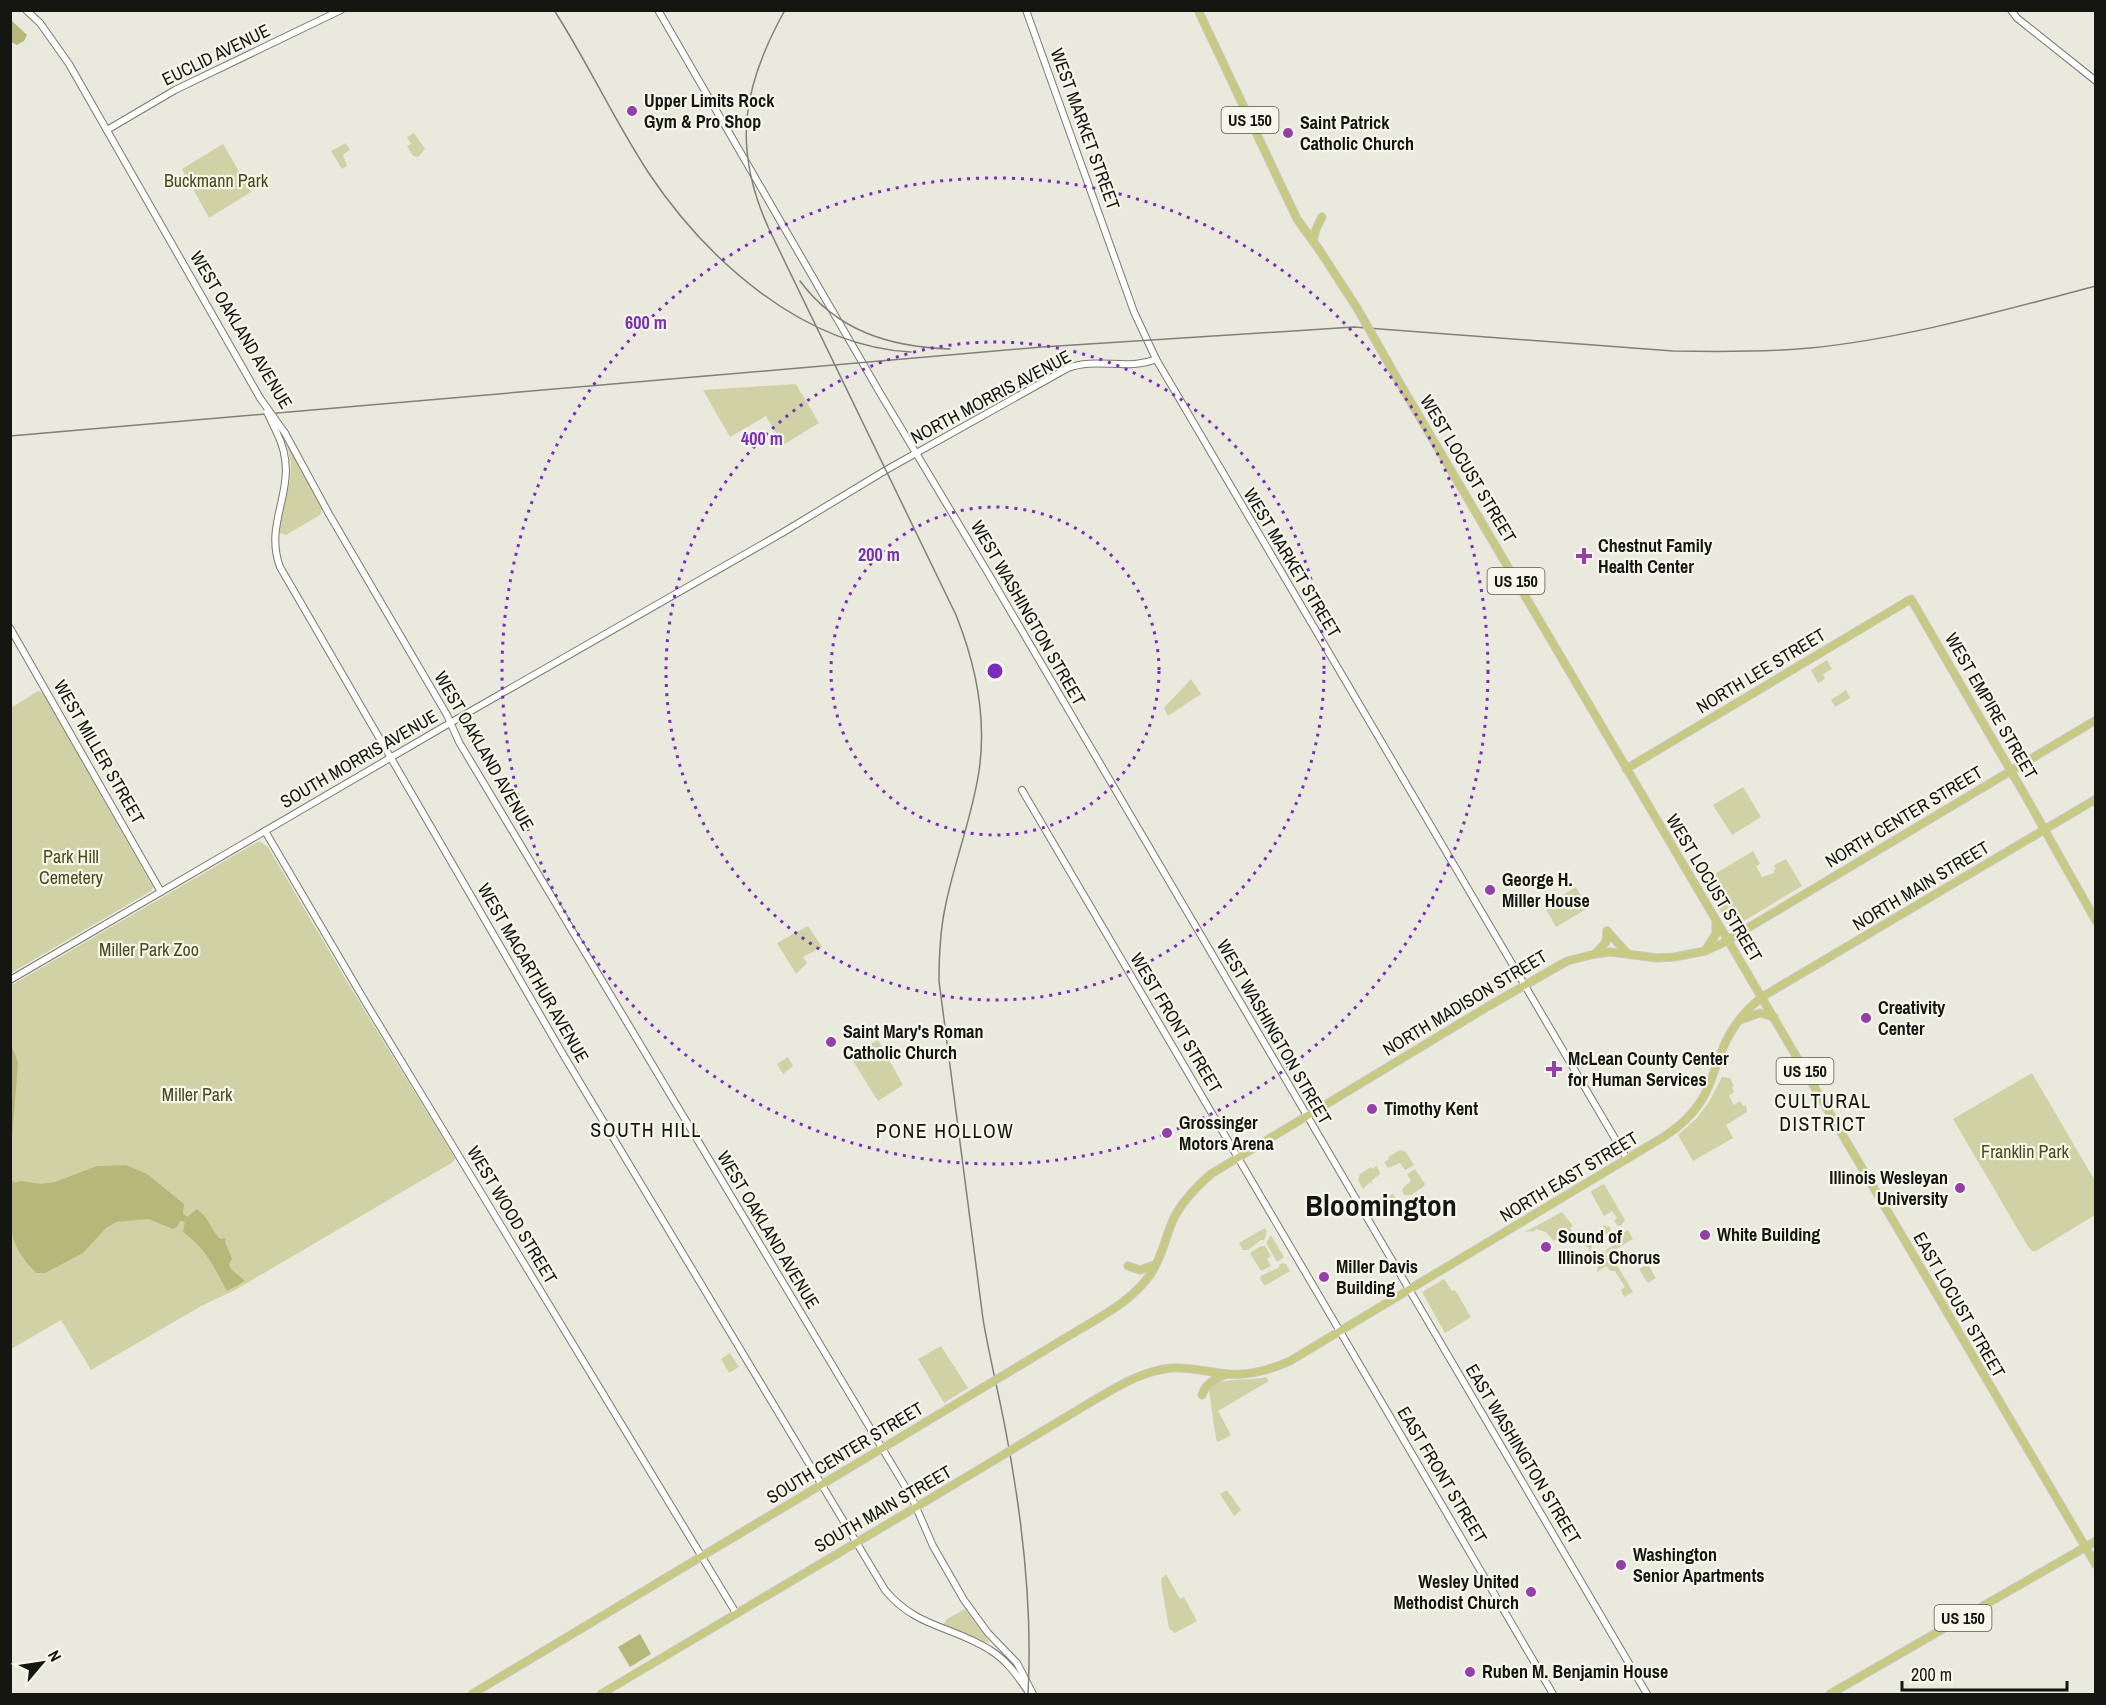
<svg xmlns="http://www.w3.org/2000/svg" width="2106" height="1705" font-family="'Archivo Narrow',sans-serif">
	<style>
		.green { fill: #d0d2a5 }
		.water { fill: #b6b87a }
		.lines { fill: none; stroke-linecap: round; stroke-linejoin: round }
		.secondary-casing { stroke: #797a6f; stroke-width: 8 }
		.primary-casing { stroke: #c7c7c6; stroke-width: 9 }
		.secondary { stroke: #fff; stroke-width: 6 }
		.primary { stroke: #c9ca82; stroke-width: 7 }
		.rail { stroke: #808078; stroke-width: 1.5 }
		.secondary-bridge-casing { stroke: #797a6f; stroke-width: 8; stroke-linecap: butt }
		.primary-bridge-casing { stroke: #c7c7c6; stroke-width: 9; stroke-linecap: butt }
		.secondary-bridge { stroke: #fff; stroke-width: 6 }
		.primary-bridge { stroke: #c9ca82; stroke-width: 7 }
		.ring { fill: none; stroke: #7b2cbf; stroke-width: 3; stroke-dasharray: 3 6 }
		.poi-dot { fill: #963eaa; stroke: #f6f7ea; stroke-width: 2 }
		.labels { text-anchor: middle; stroke-width: 4.5; stroke-linejoin: round; paint-order: stroke }
		.shield { fill: #f6f7ea; stroke: #585952; stroke-width: 1.5 }
		.shield-label { font-size: 16px; font-weight: bold; fill: #151511 }
		.street-label { font-size: 18px; fill: #151511; stroke: #f6f7ea }
		.poi-label { font-size: 18px; font-weight: bold; fill: #151511; stroke: #f6f7ea; text-anchor: start }
		.park-label { font-size: 18px; fill: #49491a; stroke: #f6f7ea }
		.neighbourhood-label { font-size: 20px; letter-spacing: 1.5px; fill: #151511; stroke: #f6f7ea }
		.town-label { font-size: 30px; font-weight: bold; fill: #151511; stroke: #f6f7ea }
		.centre { fill: #7b2cbf; stroke: #f6f7ea; stroke-width: 3 }
		.ring-label { font-size: 18px; text-anchor: middle; font-weight: bold; fill: #7b2cbf; stroke: #f6f7ea; stroke-width: 4.5; stroke-linejoin: round; paint-order: stroke }
	</style>
	<rect width="100%" height="100%" fill="#e9e9dd"/>
	<!-- green -->
	<g class="green">
		<polygon points="414,133 425,149 418,157 413,156 407,146 411,144 407,137"/>
		<polygon points="346,143 350,150 343,155 347,166 342,169 331,151"/>
		<polygon points="223,144 251,192 209,218 182,169"/>
		<polygon points="796,384 819,423 783,445 766,416 730,437 703,390"/>
		<polygon points="287,443 322,510 320,515 286,535 280,533 279,529 290,480 291,463"/>
		<polygon points="1827,660 1832,669 1823,674 1825,679 1818,683 1811,670"/>
		<polygon points="1191,679 1201,694 1168,716 1164,708"/>
		<polygon points="1846,690 1850,698 1835,707 1831,700"/>
		<polygon points="38,691 43,693 153,887 151,891 11,973 11,708"/>
		<polygon points="1743,787 1761,817 1732,835 1713,805"/>
		<polygon points="259,841 268,847 352,990 455,1158 453,1162 235,1290 203,1305 91,1370 61,1320 11,1349 10,986"/>
		<polygon points="1753,851 1760,864 1756,866 1762,877 1774,873 1774,870 1776,869 1774,865 1786,859 1802,886 1731,929 1703,881"/>
		<polygon points="1576,887 1588,908 1556,927 1544,906"/>
		<polygon points="808,926 822,947 803,957 807,963 796,974 777,943"/>
		<polygon points="878,1040 903,1085 878,1101 850,1056"/>
		<polygon points="788,1057 793,1066 783,1074 777,1064"/>
		<polygon points="2032,1073 2095,1181 2095,1215 2036,1251 2032,1251 2027,1245 1953,1119"/>
		<polygon points="1722,1077 1730,1078 1734,1086 1732,1087 1734,1092 1729,1096 1734,1105 1740,1101 1743,1106 1746,1105 1747,1112 1726,1125 1733,1138 1693,1161 1678,1135 1696,1119 1709,1102"/>
		<polygon points="1400,1150 1406,1152 1414,1165 1405,1170 1400,1163 1388,1168 1384,1162 1389,1159 1388,1157"/>
		<polygon points="1377,1166 1380,1174 1371,1181 1373,1185 1370,1182 1363,1189 1358,1180 1360,1174 1371,1167 1372,1169"/>
		<polygon points="1415,1169 1425,1184 1423,1187 1411,1195 1404,1195 1402,1189 1411,1181 1407,1174"/>
		<polygon points="1604,1184 1625,1220 1621,1226 1618,1226 1614,1221 1617,1218 1612,1211 1604,1216 1592,1194 1591,1191"/>
		<polygon points="1393,1194 1396,1199 1393,1205 1381,1213 1377,1212 1371,1202 1378,1198 1382,1199"/>
		<polygon points="1562,1212 1573,1226 1570,1228 1574,1234 1568,1237 1563,1230 1557,1234 1560,1241 1553,1240 1546,1232 1536,1229 1535,1231 1525,1232"/>
		<polygon points="1602,1225 1610,1227 1611,1231 1594,1241 1590,1252 1588,1247 1585,1246 1587,1240 1604,1228"/>
		<polygon points="1265,1228 1267,1232 1264,1240 1261,1240 1248,1250 1243,1250 1239,1243"/>
		<polygon points="1628,1230 1633,1239 1608,1254 1606,1250 1621,1241 1619,1235"/>
		<polygon points="1271,1235 1284,1257 1277,1262 1266,1243"/>
		<polygon points="1261,1246 1265,1246 1271,1256 1267,1259 1271,1266 1261,1271 1250,1253"/>
		<polygon points="1604,1251 1607,1256 1611,1255 1633,1292 1624,1297 1621,1290 1625,1287 1615,1271 1610,1271 1607,1266 1597,1272 1601,1254"/>
		<polygon points="1282,1263 1286,1264 1290,1271 1266,1285 1263,1284 1260,1279 1261,1276 1280,1267 1279,1265"/>
		<polygon points="1648,1264 1656,1278 1648,1283 1639,1269"/>
		<polygon points="1444,1279 1452,1291 1455,1290 1471,1317 1445,1333 1422,1292"/>
		<polygon points="941,1346 968,1388 944,1403 918,1359"/>
		<polygon points="730,1353 739,1367 729,1373 721,1359"/>
		<path d="M1266 1377 1269 1381 1218 1411 1231 1435 1218 1442 1217 1441C1215 1435 1209 1391 1209 1387 1225 1377 1248 1381 1266 1377Z"/>
		<polygon points="1227,1490 1241,1510 1234,1516 1220,1494"/>
		<polygon points="1166,1574 1180,1599 1184,1597 1197,1621 1175,1633 1169,1628 1161,1582 1162,1578"/>
		<polygon points="965,1609 989,1641 989,1643 943,1625 947,1619"/>
	</g>
	<!-- water -->
	<g class="water">
		<polygon points="11,20 27,35 24,41 17,45 11,42"/>
		<polygon points="11,1044 18,1063 11,1150"/>
		<path d="M126 1165 147 1174 184 1204 183 1213 187 1217 197 1209C210 1219 211 1230 220 1239L226 1238 225 1242 232 1259 229 1264 231 1269 245 1281 227 1291C214 1268 206 1248 183 1232L185 1222 180 1221 177 1227 173 1229 149 1219 116 1222 106 1228 83 1253 45 1273H36C4 1240 10 1222 11 1179L14 1183 20 1181 41 1184 55 1182 97 1166Z"/>
		<polygon points="640,1634 651,1654 630,1667 618,1647"/>
	</g>
	<g class="lines">
		<defs>
			<g id="secondary">
				<polyline points="26,10 40,23 69,64 260,398"/>
				<polyline points="658,10 880,393 988,573 1647,1694"/>
				<polyline points="1026,10 1134,312 1156,359 1627,1159"/>
				<polyline points="2011,10 2017,18 2096,81"/>
				<polyline points="107,130 175,90 341,10"/>
				<path d="M277 433C303 486 262 518 280 567L564 1056 885 1590C916 1628 953 1626 990 1650 1008 1661 1018 1677 1030 1694"/>
				<polyline points="285,433 329,514 447,715 459,742 912,1498 933,1546 964,1600 988,1633 1017,1663 1033,1694"/>
				<polyline points="10,628 161,892"/>
				<polyline points="1022,790 1553,1694"/>
				<polyline points="265,831 366,1003 736,1613"/>
				<path d="M10 980 450 723 782 533 886 470 1068 368C1096 357 1128 371 1156 359"/>
			</g>
			<g id="primary">
				<polyline points="1198,10 1297,219 1318,248"/>
				<polyline points="1313,241 1316,229 1322,217"/>
				<polyline points="1406,394 2096,1565"/>
				<polyline points="1626,769 1911,599 2026,797 2096,921"/>
				<polyline points="1607,931 1628,954"/>
				<polyline points="1705,951 1716,934 1716,923"/>
				<polyline points="1595,954 1606,942 1607,931"/>
				<polyline points="1740,1020 1760,1013 1774,1017"/>
				<polyline points="1128,1266 1140,1270 1154,1265"/>
				<path d="M1077 1331C1104 1315 1131 1301 1150 1275 1162 1258 1165 1238 1173 1220 1182 1201 1196 1187 1211 1174L1487 1007 1567 961 1595 954 1611 952 1657 958 1674 957 1705 951 1721 944 2096 720"/>
				<path d="M1202 1395C1206 1382 1215 1380 1226 1374"/>
				<path d="M1091 1402C1117 1387 1141 1371 1172 1368 1191 1367 1208 1372 1227 1374 1249 1376 1270 1370 1290 1361L1665 1136C1679 1127 1692 1115 1701 1101 1711 1086 1714 1069 1721 1053 1729 1031 1743 1012 1762 997L2096 799"/>
				<polyline points="472,1694 891,1443"/>
				<polyline points="601,1694 923,1503"/>
				<polyline points="1830,1694 2096,1541"/>
			</g>
		</defs>
		<!-- secondary casing -->
		<use href="#secondary" class="secondary-casing"/>
		<!-- primary casing -->
		<use href="#primary" class="primary-casing"/>
		<!-- secondary -->
		<use href="#secondary" class="secondary"/>
		<!-- primary -->
		<use href="#primary" class="primary"/>
		<!-- rail -->
		<g class="rail">
			<path d="M554 10C588 63 614 120 648 172 706 259 802 346 911 352"/>
			<path d="M785 10C742 87 732 148 769 229L956 615C976 665 987 717 979 771 972 818 954 862 945 908 940 932 939 957 939 981L983 1319C989 1355 998 1390 1005 1427 1022 1515 1033 1604 1028 1694"/>
			<path d="M800 281C837 331 890 347 950 349"/>
			<path d="M10 436 1042 347 1354 327 1673 351C1719 352 1765 352 1810 348 1904 339 2004 310 2096 286"/>
		</g>
		<defs>
			<g id="secondary-bridge">
				<polyline points="260,398 285,433"/>
				<polyline points="267,412 277,433"/>
			</g>
			<g id="primary-bridge">
				<polyline points="1318,248 1357,308 1406,394"/>
				<polyline points="891,1443 1077,1331"/>
				<polyline points="923,1503 1091,1402"/>
			</g>
		</defs>
		<!-- secondary-bridge casing -->
		<use href="#secondary-bridge" class="secondary-bridge-casing"/>
		<!-- primary-bridge casing -->
		<use href="#primary-bridge" class="primary-bridge-casing"/>
		<!-- secondary-bridge -->
		<use href="#secondary-bridge" class="secondary-bridge"/>
		<!-- primary-bridge -->
		<use href="#primary-bridge" class="primary-bridge"/>
	</g>
	<!-- distance rings -->
	<g class="ring">
		<circle cx="995" cy="671" r="164"/>
		<circle cx="995" cy="671" r="329"/>
		<circle cx="995" cy="671" r="493"/>
	</g>
	<!-- markers -->
	<g class="poi-dot">
		<circle cx="632" cy="111" r="6"/>
		<circle cx="1288" cy="133" r="6"/>
		<path d="M1581 547h6v6h6v6h-6v6h-6v-6h-6v-6h6z"/>
		<circle cx="1490" cy="890" r="6"/>
		<circle cx="1866" cy="1018" r="6"/>
		<circle cx="831" cy="1042" r="6"/>
		<path d="M1551 1060h6v6h6v6h-6v6h-6v-6h-6v-6h6z"/>
		<circle cx="1372" cy="1109" r="6"/>
		<circle cx="1167" cy="1133" r="6"/>
		<circle cx="1960" cy="1188" r="6"/>
		<circle cx="1705" cy="1235" r="6"/>
		<circle cx="1546" cy="1247" r="6"/>
		<circle cx="1324" cy="1277" r="6"/>
		<circle cx="1621" cy="1565" r="6"/>
		<circle cx="1531" cy="1592" r="6"/>
		<circle cx="1470" cy="1672" r="6"/>
	</g>
	<g class="labels">
		<!-- shield labels -->
		<g class="shield">
			<rect x="1221.5" y="107" width="57" height="26" rx="4.5"/>
			<rect x="1487.5" y="568" width="57" height="26" rx="4.5"/>
			<rect x="1776.5" y="1058" width="57" height="26" rx="4.5"/>
			<rect x="1934.5" y="1605" width="57" height="26" rx="4.5"/>
		</g>
		<g class="shield-label">
			<text x="1250" y="126">US 150</text>
			<text x="1516" y="587">US 150</text>
			<text x="1805" y="1077">US 150</text>
			<text x="1963" y="1624">US 150</text>
		</g>
		<!-- street labels -->
		<g class="street-label">
			<text transform="translate(216 55) rotate(-26)" y="6">EUCLID AVENUE</text>
			<text transform="translate(1085 129) rotate(70)" y="6">WEST MARKET STREET</text>
			<text transform="translate(241 330) rotate(59)" y="6">WEST OAKLAND AVENUE</text>
			<text transform="translate(991 397) rotate(-28)" y="6">NORTH MORRIS AVENUE</text>
			<text transform="translate(1468 469) rotate(59)" y="6">WEST LOCUST STREET</text>
			<text transform="translate(1292 563) rotate(59)" y="6">WEST MARKET STREET</text>
			<text transform="translate(1028 613) rotate(60)" y="6">WEST WASHINGTON STREET</text>
			<text transform="translate(1761 671) rotate(-31)" y="6">NORTH LEE STREET</text>
			<text transform="translate(1991 706) rotate(60)" y="6">WEST EMPIRE STREET</text>
			<text transform="translate(484 751) rotate(60)" y="6">WEST OAKLAND AVENUE</text>
			<text transform="translate(99 752) rotate(60)" y="6">WEST MILLER STREET</text>
			<text transform="translate(359 759) rotate(-30)" y="6">SOUTH MORRIS AVENUE</text>
			<text transform="translate(1904 817) rotate(-31)" y="6">NORTH CENTER STREET</text>
			<text transform="translate(1921 886) rotate(-31)" y="6">NORTH MAIN STREET</text>
			<text transform="translate(1714 888) rotate(59)" y="6">WEST LOCUST STREET</text>
			<text transform="translate(533 973) rotate(60)" y="6">WEST MACARTHUR AVENUE</text>
			<text transform="translate(1465 1003) rotate(-31)" y="6">NORTH MADISON STREET</text>
			<text transform="translate(1176 1023) rotate(59)" y="6">WEST FRONT STREET</text>
			<text transform="translate(1274 1032) rotate(60)" y="6">WEST WASHINGTON STREET</text>
			<text transform="translate(1569 1177) rotate(-31)" y="6">NORTH EAST STREET</text>
			<text transform="translate(512 1215) rotate(59)" y="6">WEST WOOD STREET</text>
			<text transform="translate(768 1230) rotate(59)" y="6">WEST OAKLAND AVENUE</text>
			<text transform="translate(1959 1305) rotate(60)" y="6">EAST LOCUST STREET</text>
			<text transform="translate(845 1453) rotate(-31)" y="6">SOUTH CENTER STREET</text>
			<text transform="translate(1523 1454) rotate(59)" y="6">EAST WASHINGTON STREET</text>
			<text transform="translate(1442 1475) rotate(59)" y="6">EAST FRONT STREET</text>
			<text transform="translate(883 1509) rotate(-30)" y="6">SOUTH MAIN STREET</text>
		</g>
		<!-- poi labels -->
		<g class="poi-label">
			<text x="644" y="107">Upper Limits Rock<tspan x="644" dy="21">Gym &amp; Pro Shop</tspan></text>
			<text x="1300" y="129">Saint Patrick<tspan x="1300" dy="21">Catholic Church</tspan></text>
			<text x="1598" y="552">Chestnut Family<tspan x="1598" dy="21">Health Center</tspan></text>
			<text x="1502" y="886">George H.<tspan x="1502" dy="21">Miller House</tspan></text>
			<text x="1878" y="1014">Creativity<tspan x="1878" dy="21">Center</tspan></text>
			<text x="843" y="1038">Saint Mary's Roman<tspan x="843" dy="21">Catholic Church</tspan></text>
			<text x="1568" y="1065">McLean County Center<tspan x="1568" dy="21">for Human Services</tspan></text>
			<text x="1384" y="1115">Timothy Kent</text>
			<text x="1179" y="1129">Grossinger<tspan x="1179" dy="21">Motors Arena</tspan></text>
			<text x="1948" y="1184" text-anchor="end">Illinois Wesleyan<tspan x="1948" dy="21">University</tspan></text>
			<text x="1717" y="1241">White Building</text>
			<text x="1558" y="1243">Sound of<tspan x="1558" dy="21">Illinois Chorus</tspan></text>
			<text x="1336" y="1273">Miller Davis<tspan x="1336" dy="21">Building</tspan></text>
			<text x="1633" y="1561">Washington<tspan x="1633" dy="21">Senior Apartments</tspan></text>
			<text x="1519" y="1588" text-anchor="end">Wesley United<tspan x="1519" dy="21">Methodist Church</tspan></text>
			<text x="1482" y="1678">Ruben M. Benjamin House</text>
		</g>
		<!-- park labels -->
		<g class="park-label">
			<text x="216" y="187">Buckmann Park</text>
			<text x="71" y="863">Park Hill<tspan x="71" dy="21">Cemetery</tspan></text>
			<text x="149" y="956">Miller Park Zoo</text>
			<text x="197" y="1101">Miller Park</text>
			<text x="2025" y="1158">Franklin Park</text>
		</g>
		<!-- neighbourhood labels -->
		<g class="neighbourhood-label">
			<text x="1823" y="1108">CULTURAL<tspan x="1823" dy="23">DISTRICT</tspan></text>
			<text x="646" y="1137">SOUTH HILL</text>
			<text x="945" y="1138">PONE HOLLOW</text>
		</g>
		<!-- town labels -->
		<g class="town-label">
			<text x="1381" y="1216">Bloomington</text>
		</g>
	</g>
	<circle cx="995" cy="671" r="9" class="centre"/>
	<g class="ring-label">
		<text x="646" y="329">600 m</text>
		<text x="762" y="445">400 m</text>
		<text x="879" y="561">200 m</text>
	</g>
	<!-- border -->
	<rect width="2106" height="1705" fill="none" stroke="#151511" stroke-width="24"/>
	<!-- north arrow -->
	<g transform="translate(42 1663) rotate(61)" stroke="#f6f7ea" stroke-width="4.5" paint-order="stroke">
	<path d="M0-4.5L10 22L0 15L-10 22Z" fill="#151511"/>
	<text y="-9" font-size="16" font-weight="bold" text-anchor="middle" fill="#151511">N</text>
	</g>
	<!-- scale -->
	<path d="M1902 1681v9h165v-9" fill="none" stroke="#151511" stroke-width="3"/>
	<text x="1911" y="1681" font-size="18" fill="#151511" stroke="#f6f7ea" stroke-width="4.5" paint-order="stroke">200 m</text>
</svg>
